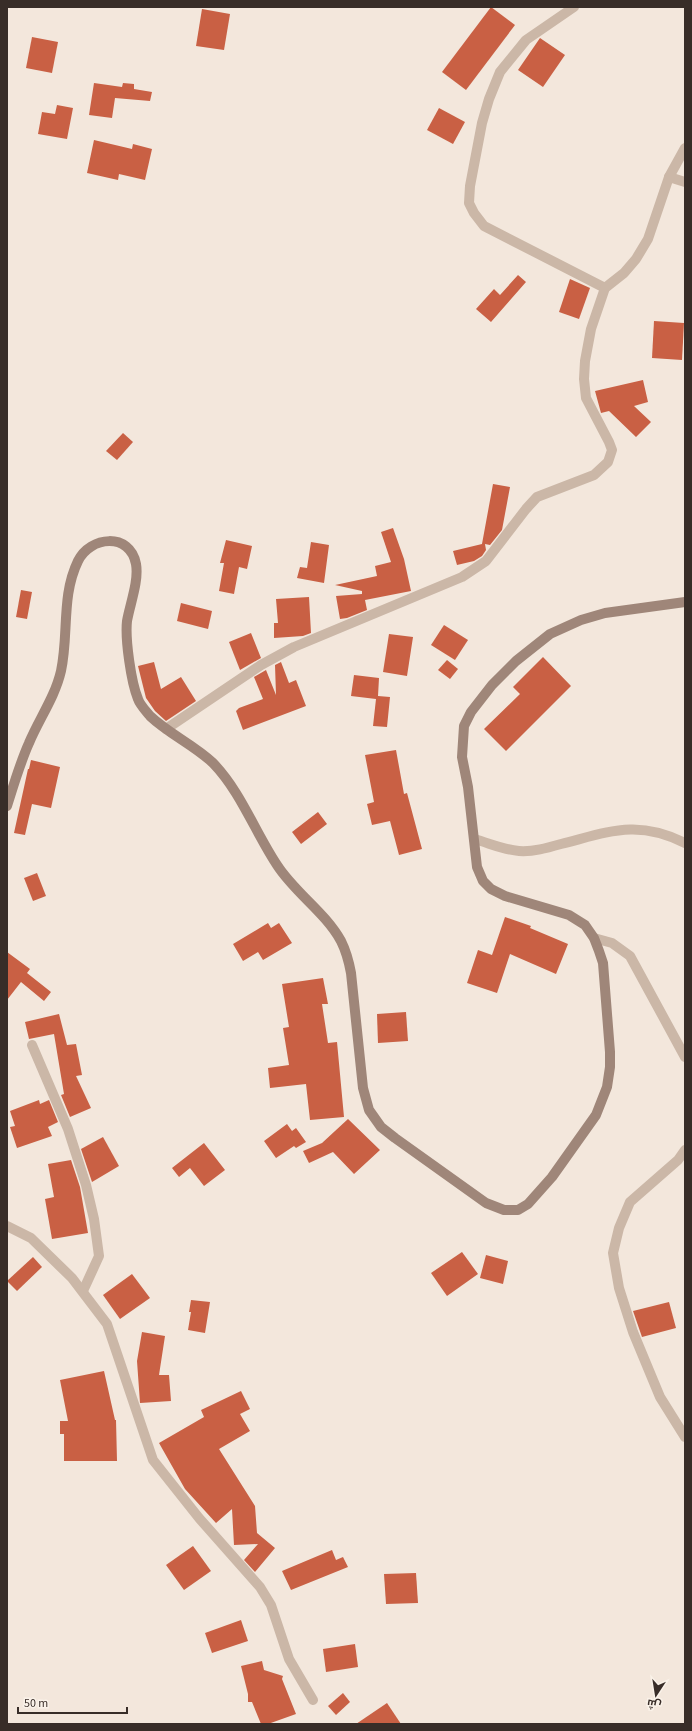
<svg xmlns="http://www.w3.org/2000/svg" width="692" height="1731" font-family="'Source Sans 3',Cairo,sans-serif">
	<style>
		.building { fill: #c96044 }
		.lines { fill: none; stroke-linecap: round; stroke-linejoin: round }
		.street { stroke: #cbb7a7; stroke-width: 10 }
		.secondary { stroke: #9f8679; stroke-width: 10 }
	</style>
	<rect width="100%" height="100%" fill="#f3e7dc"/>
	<!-- building -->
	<g class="building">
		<polygon points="491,7 515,25 466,90 442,72"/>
		<polygon points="202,9 230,14 224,50 196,46"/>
		<polygon points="32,37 58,42 52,73 26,68"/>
		<polygon points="540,38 565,55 543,87 518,70"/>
		<polygon points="94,83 122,87 123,83 134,84 134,89 152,92 150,101 115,98 112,118 89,115"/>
		<polygon points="57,105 73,108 67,139 38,134 42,112 55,114"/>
		<polygon points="439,108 465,122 453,144 427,130"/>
		<polygon points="94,140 132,149 133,144 152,149 145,180 119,174 118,180 87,173"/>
		<polygon points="518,275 526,282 491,322 476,309 494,289 500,295"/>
		<polygon points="570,279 590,288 579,319 559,312"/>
		<polygon points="654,321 684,323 682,360 652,358"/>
		<polygon points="643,380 648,402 634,406 651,422 636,437 609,411 601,413 595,391"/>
		<polygon points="123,433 133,442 117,460 106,451"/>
		<polygon points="493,484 510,487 502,530 490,545 485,544 486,550 482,556 474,561 457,565 453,551 482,544"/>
		<polygon points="393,528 404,559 411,591 365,600 367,610 347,618 340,619 336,596 362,594 362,591 335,585 377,576 375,566 391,562 381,532"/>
		<polygon points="226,540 252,546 247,569 239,567 234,594 219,591 224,563 220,563"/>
		<polygon points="311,542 329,545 324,583 297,578 300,567 307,568"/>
		<polygon points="21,590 32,592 27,619 16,617"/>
		<polygon points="309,597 311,633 303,636 274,638 274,623 278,623 276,599"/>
		<polygon points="181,603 212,611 208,629 177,621"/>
		<polygon points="444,625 468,640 455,660 431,645"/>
		<polygon points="251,633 261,658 240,670 229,642"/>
		<polygon points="389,634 413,637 407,676 383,672"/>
		<polygon points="543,657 571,686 506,751 484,729 520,694 513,687"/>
		<polygon points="447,660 458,669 450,679 438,670"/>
		<polygon points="154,662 161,689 181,677 196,701 166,721 155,711 146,698 138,666"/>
		<polygon points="281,662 289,683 296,680 306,706 243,730 236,711 239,708 263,699 254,677 266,670 276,695 275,665"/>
		<polygon points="354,675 379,678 378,696 390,697 387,727 373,726 376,699 351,696"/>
		<polygon points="396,750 404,794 407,793 422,849 399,855 390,821 372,825 367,804 374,802 365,755"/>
		<polygon points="31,760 60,767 51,808 32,804 25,835 14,833 28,769 29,769"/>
		<polygon points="318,812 327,824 301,844 292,832"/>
		<polygon points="37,873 46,896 33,901 24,878"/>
		<polygon points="505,917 531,926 530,928 568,944 556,974 510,954 497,993 467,983 478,950 492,955"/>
		<polygon points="268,923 271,928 279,923 292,943 263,960 258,952 243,961 233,944"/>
		<polygon points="7,952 30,969 27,973 51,992 44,1001 21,982 7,1000"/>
		<polygon points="323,978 328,1004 322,1004 328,1043 337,1042 344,1117 310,1120 306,1084 270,1088 268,1068 289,1065 283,1028 289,1027 282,984"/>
		<polygon points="406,1012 408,1041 378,1043 377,1014"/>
		<polygon points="59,1014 67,1045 76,1044 82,1075 76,1076 91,1108 70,1117 61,1095 64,1094 54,1034 29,1039 25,1022"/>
		<polygon points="39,1100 40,1104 49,1100 58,1122 48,1127 52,1136 17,1148 10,1127 15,1126 10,1111"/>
		<polygon points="348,1119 380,1150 354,1174 333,1152 309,1163 303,1151 322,1143"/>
		<polygon points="287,1124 292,1131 296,1128 306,1142 296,1148 294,1146 276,1158 264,1141"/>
		<polygon points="103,1137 119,1166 92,1182 81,1149"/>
		<polygon points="204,1143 225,1170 204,1186 190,1168 179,1177 172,1168"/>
		<polygon points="71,1160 80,1187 88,1233 52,1239 45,1199 54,1197 48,1164"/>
		<polygon points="462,1252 478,1274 447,1296 431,1273"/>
		<polygon points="486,1255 508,1261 503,1284 480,1278"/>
		<polygon points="33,1257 42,1267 17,1291 7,1281"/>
		<polygon points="132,1274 150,1298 120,1319 103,1295"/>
		<polygon points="191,1300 210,1302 205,1333 188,1330 191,1312 189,1312"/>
		<polygon points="669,1302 676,1328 642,1337 633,1311"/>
		<polygon points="142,1332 165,1336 159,1375 169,1375 171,1401 140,1403 137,1361"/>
		<polygon points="104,1371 115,1420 116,1420 117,1461 64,1461 64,1434 60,1434 60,1421 68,1421 60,1380"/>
		<polygon points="241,1391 250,1409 240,1414 250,1431 219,1449 255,1506 257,1533 275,1548 255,1572 244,1560 258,1544 234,1545 232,1509 216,1523 185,1489 159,1443 204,1417 201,1410"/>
		<polygon points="193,1546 211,1571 184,1590 166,1565"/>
		<polygon points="332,1550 336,1560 343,1557 348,1567 291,1590 282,1571"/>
		<polygon points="416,1573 418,1603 386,1604 384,1574"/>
		<polygon points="241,1620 248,1641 212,1653 205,1633"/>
		<polygon points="355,1644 358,1667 326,1672 323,1649"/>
		<polygon points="262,1661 264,1670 283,1676 282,1679 296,1714 268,1724 261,1724 252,1702 248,1702 248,1694 241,1666"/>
		<polygon points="343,1693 350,1702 336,1715 328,1706"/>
		<polygon points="387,1703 401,1724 356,1724"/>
	</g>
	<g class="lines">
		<!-- street -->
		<g class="street">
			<polyline points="574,7 526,40 500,72 489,99 482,123 470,186 469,203 474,213 484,226 605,288"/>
			<polyline points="669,177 685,182"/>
			<polyline points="166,729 261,665 294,647 462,577 486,561 526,509 537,497 594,475 608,462 612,450 609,442 586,398 584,379 585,361 591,329 605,288 624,273 636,259 648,239 669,177 685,148"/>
			<path d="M474 839C489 843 504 850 519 851 533 852 547 848 561 844 609 832 637 819 685 843"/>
			<polyline points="594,938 612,943 630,956 685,1057"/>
			<polyline points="32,1045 68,1129 86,1185 94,1219 99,1256 83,1291"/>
			<polyline points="685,1150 678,1160 630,1202 619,1228 613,1253 619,1288 633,1332 660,1397 685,1437"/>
			<polyline points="7,1226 31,1238 72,1278 107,1324 153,1460 199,1518 260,1587 271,1605 289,1659 313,1700"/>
		</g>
		<!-- secondary -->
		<path class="secondary" d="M7 806C14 784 20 763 29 743 39 719 55 697 61 671 69 634 61 596 78 561 90 536 130 532 136 564 139 581 130 604 127 621 125 639 131 682 138 699 140 705 146 711 150 716 169 734 194 745 213 763 241 792 255 832 277 865 295 893 325 912 341 941 346 951 349 962 351 973L363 1088 369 1110 381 1127 395 1138 486 1203 504 1210H518L528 1204 552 1177 596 1115 607 1087 610 1067V1052L603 963 599 951 594 938 585 925 569 915 505 896 491 889 483 881 477 867 468 787 462 757 464 726 471 712 492 685 516 661 550 634 581 620 605 613 685 602"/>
	</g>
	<!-- border -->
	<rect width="692" height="1731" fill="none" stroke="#382d28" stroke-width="16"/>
	<!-- north arrow -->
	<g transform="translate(656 1695) rotate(192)" stroke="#faf2e9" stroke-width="3" paint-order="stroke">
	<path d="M0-3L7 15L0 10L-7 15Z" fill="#382d28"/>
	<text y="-6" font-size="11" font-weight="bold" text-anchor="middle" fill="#382d28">ش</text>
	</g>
	<!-- scale -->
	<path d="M18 1707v6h109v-6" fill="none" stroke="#382d28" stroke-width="2"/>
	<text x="24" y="1707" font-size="12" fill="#382d28" stroke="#faf2e9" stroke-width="3" paint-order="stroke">50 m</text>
</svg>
